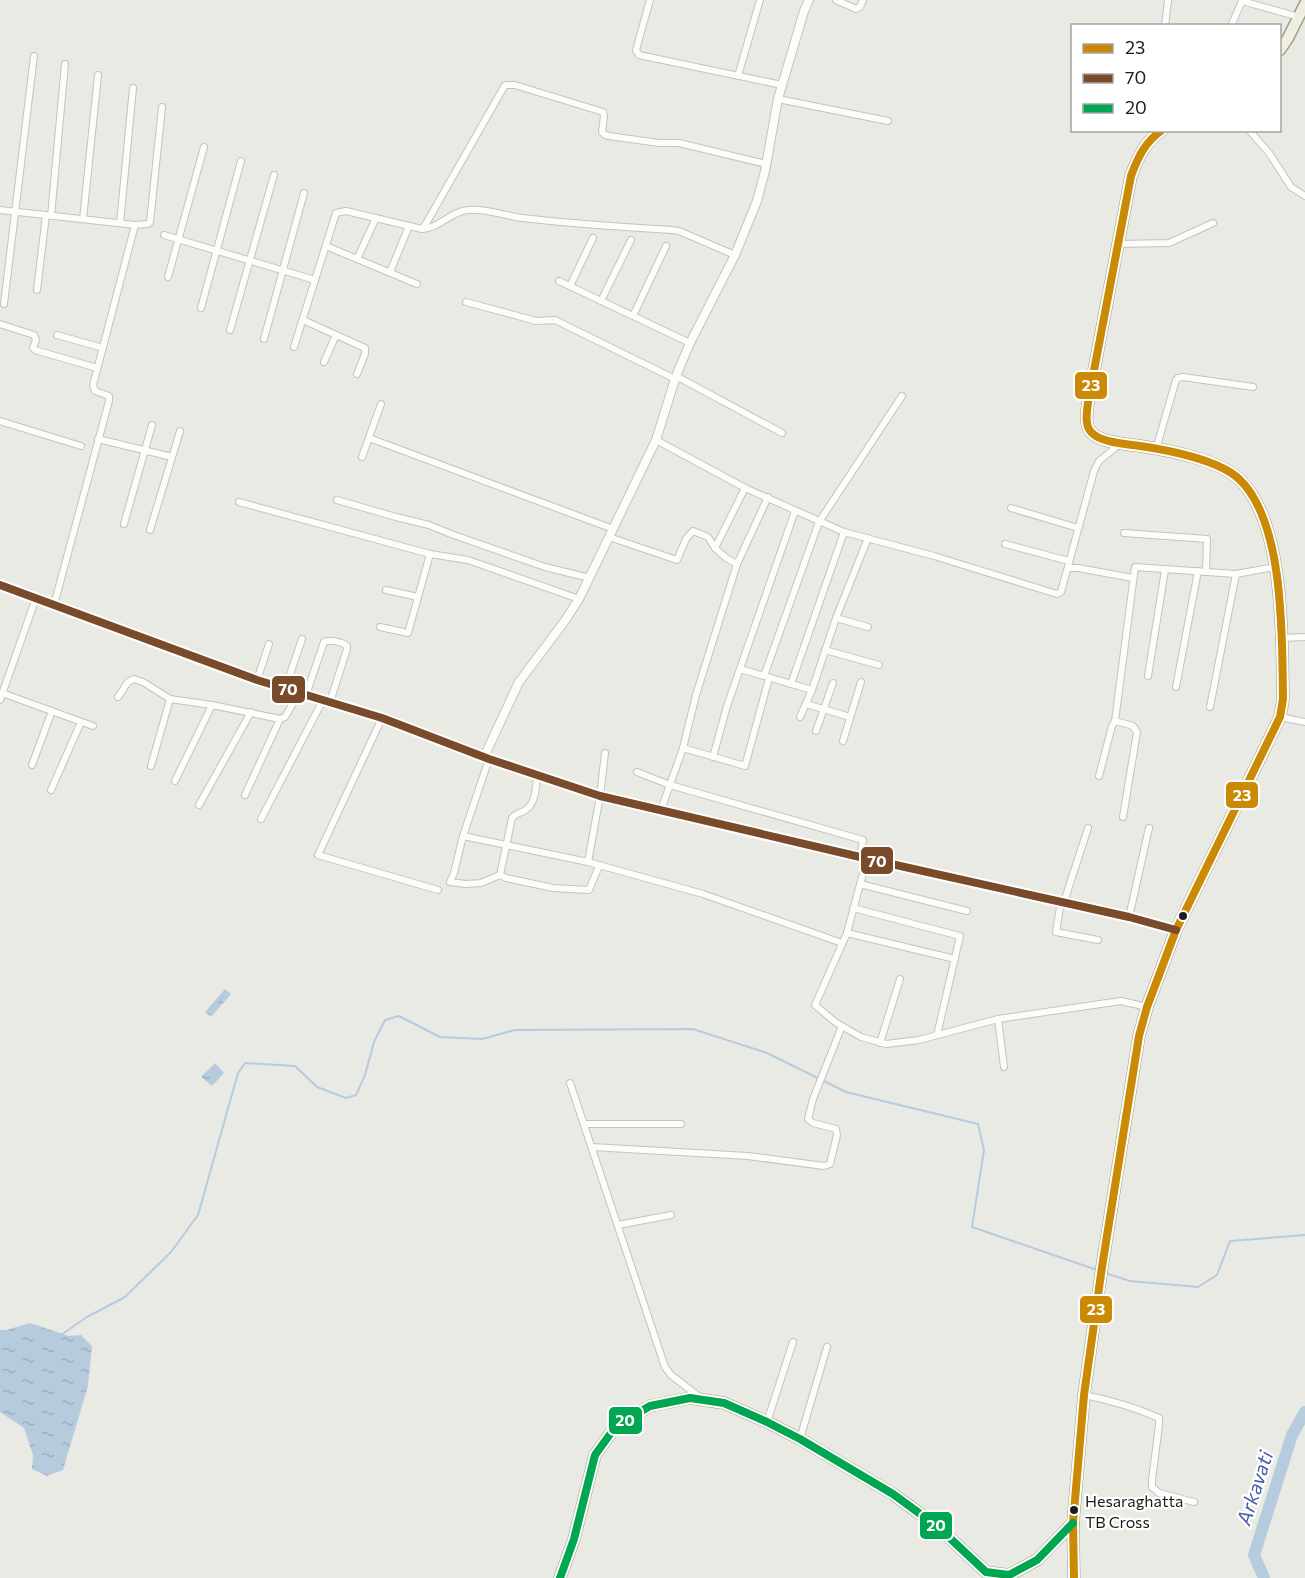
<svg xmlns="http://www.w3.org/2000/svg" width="1305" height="1578" font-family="Commissioner,sans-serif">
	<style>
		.water { fill: url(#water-ripples) }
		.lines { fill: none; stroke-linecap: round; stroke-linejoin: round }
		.stream { stroke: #b7cbde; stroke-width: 2 }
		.river { stroke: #b7cbde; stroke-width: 12 }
		.minor-casing { stroke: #c3c3c0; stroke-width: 8 }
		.tertiary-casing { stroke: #c3c3c0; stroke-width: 10 }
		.primary-casing { stroke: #a09f81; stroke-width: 13 }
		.minor { stroke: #fcfcfb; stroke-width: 6 }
		.tertiary { stroke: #fcfcfb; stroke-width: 8 }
		.primary { stroke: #f0eee3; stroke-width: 10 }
		.bus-1-casing { stroke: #fff; stroke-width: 12 }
		.bus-2-casing { stroke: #fff; stroke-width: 12 }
		.bus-3-casing { stroke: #fff; stroke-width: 12 }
		.bus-1 { stroke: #cb8a06; stroke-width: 8 }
		.bus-2 { stroke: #7a4b2a; stroke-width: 8 }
		.bus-3 { stroke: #00a651; stroke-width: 8 }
		.bus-dot { fill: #1c1c1c; stroke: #fff; stroke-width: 2 }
		.labels { text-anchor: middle; stroke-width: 4.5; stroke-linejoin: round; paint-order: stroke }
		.bus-label { font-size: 16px; fill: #1c1c1c; stroke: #fff; text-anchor: start }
		.water-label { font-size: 20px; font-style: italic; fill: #485eab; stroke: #fff }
		.line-badge { stroke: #fff; stroke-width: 2 }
		.badge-label { font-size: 16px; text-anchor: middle; font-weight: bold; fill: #fff }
	</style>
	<defs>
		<pattern id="water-ripples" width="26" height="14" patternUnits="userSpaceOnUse" patternTransform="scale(1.5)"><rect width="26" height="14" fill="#b7cbde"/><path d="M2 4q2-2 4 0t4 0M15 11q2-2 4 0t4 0" fill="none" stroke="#9daebe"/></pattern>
	</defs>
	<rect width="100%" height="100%" fill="#eaeae4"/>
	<!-- water -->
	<g class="water">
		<polygon points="225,989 231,994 211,1017 205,1012"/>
		<polygon points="215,1063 224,1073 212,1086 201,1077"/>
		<polygon points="30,1323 69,1336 81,1335 92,1346 88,1386 63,1470 47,1476 32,1469 33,1455 24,1428 0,1412 0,1330 6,1330"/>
	</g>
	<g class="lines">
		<!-- stream -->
		<g class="stream">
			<polyline points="1105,1273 1130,1281 1198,1287 1217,1275 1230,1241 1305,1235"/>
			<polyline points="61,1335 87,1317 125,1297 171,1252 198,1215 238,1073 245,1063 295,1066 317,1087 346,1098 356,1095 365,1075 374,1042 385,1020 399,1016 440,1037 482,1039 515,1030 693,1029 767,1053 846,1092 978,1124 984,1150 972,1227 1097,1270"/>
		</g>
		<!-- river -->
		<polyline class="river" points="1264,1578 1254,1555 1292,1435 1305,1412"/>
		<defs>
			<g id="minor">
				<polyline points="650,0 636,50 639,55 782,85"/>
				<polyline points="836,0 856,9 860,7 863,0"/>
				<polyline points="1242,0 1242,1 1299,17"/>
				<polyline points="1165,26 1168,0"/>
				<polyline points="1231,26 1242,1"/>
				<polyline points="738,76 760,0"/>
				<polyline points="778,99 888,121"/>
				<polyline points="1249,130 1269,153 1291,187 1305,196"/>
				<polyline points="0,210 135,225 148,224 150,222 162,107"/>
				<polyline points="51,216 65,64"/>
				<polyline points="83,219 98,75"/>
				<polyline points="120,223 133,88"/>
				<path d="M422 229C440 228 451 211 468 210 486 208 505 216 523 218 572 224 622 227 672 230L679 231 735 255"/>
				<polyline points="164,235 315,280"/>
				<polyline points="1118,244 1169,243 1213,223"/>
				<polyline points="326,246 417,284"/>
				<polyline points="357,259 376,218"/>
				<polyline points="390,272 409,226"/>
				<polyline points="168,277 204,147"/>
				<polyline points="559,281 690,343"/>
				<polyline points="570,286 593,238"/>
				<polyline points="37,290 46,215"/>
				<polyline points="601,301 631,240"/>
				<polyline points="466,302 536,321 555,320 675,379"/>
				<polyline points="4,304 34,56"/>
				<polyline points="201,308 241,161"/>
				<polyline points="633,316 666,246"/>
				<polyline points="303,320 365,348 365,354 357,374"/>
				<polyline points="0,324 34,335 36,340 33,348 35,350 97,368"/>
				<polyline points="230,330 274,175"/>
				<polyline points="57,335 103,348"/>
				<polyline points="264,339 304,193"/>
				<polyline points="294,347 336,213 346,211 422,229 427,222 505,85 515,85 603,112 604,116 602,132 605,135 609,136 659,143 679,143 766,164"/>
				<polyline points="324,362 336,335"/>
				<polyline points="676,376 782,433"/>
				<polyline points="0,421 81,446"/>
				<polyline points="369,438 613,529"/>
				<polyline points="98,439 172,457"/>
				<polyline points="656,440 745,488 844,532 934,556 1057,594 1061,592 1094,471 1099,461 1120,444"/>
				<polyline points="1156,449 1176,380 1178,378 1183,377 1253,387"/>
				<polyline points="362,457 381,404"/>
				<polyline points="337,500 396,517 429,525 451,534 545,567 590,578"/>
				<polyline points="239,502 430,554 468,560 579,599"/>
				<polyline points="1011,508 1078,528"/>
				<polyline points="124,524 152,425"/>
				<polyline points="150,530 180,431"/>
				<polyline points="1124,533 1207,539 1206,572"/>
				<polyline points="609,537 677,560 686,539 693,531 708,537 715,548 726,558 737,564 768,497"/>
				<polyline points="1005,544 1069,561"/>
				<polyline points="715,548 745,488"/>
				<polyline points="1068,568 1078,568 1133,578"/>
				<polyline points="386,590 418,597"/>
				<polyline points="54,605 109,401 109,396 95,391 93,385 135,225"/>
				<polyline points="836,618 868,627"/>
				<polyline points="380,627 408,633 430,554"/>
				<polyline points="1282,638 1305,637"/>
				<polyline points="825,650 879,665"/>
				<polyline points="740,669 812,690"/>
				<polyline points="764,676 819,522 902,396"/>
				<polyline points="1148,676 1165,570"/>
				<polyline points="257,680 269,644"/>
				<polyline points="791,684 844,532"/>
				<polyline points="1176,687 1198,571"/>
				<polyline points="285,689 302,639"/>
				<polyline points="2,693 93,726"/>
				<path d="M306 695 324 642C330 639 342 642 347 646V649L330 702"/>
				<polyline points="118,697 128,682 134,679 143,682 170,699 212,705 280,719 285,717 299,693"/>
				<polyline points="0,700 36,598"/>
				<polyline points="806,704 850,717"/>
				<polyline points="1210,707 1236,574"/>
				<polyline points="800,717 812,690 836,618 868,538"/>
				<polyline points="1280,717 1305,722"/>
				<polyline points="382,718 318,855 438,890"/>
				<polyline points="816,731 833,683"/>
				<polyline points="843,741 861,682"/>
				<polyline points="683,748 696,695 737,564"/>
				<polyline points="713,757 727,706 795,511"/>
				<path d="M489 759 463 836 454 873 450 882 466 884 481 883 500 875 512 818C516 813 518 814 524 811 536 805 536 787 537 776"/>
				<polyline points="32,765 52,711"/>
				<polyline points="151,766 170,699"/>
				<polyline points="637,772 670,785 863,840 860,857"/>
				<polyline points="1099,776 1112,726 1115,721"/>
				<polyline points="175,781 212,705"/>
				<polyline points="51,790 81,722"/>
				<polyline points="245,795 280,719"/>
				<polyline points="199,805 251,712"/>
				<polyline points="661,810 683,748 745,766 769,678"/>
				<polyline points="1123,817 1137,732 1133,726 1115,721 1135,567 1236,574 1275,567"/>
				<polyline points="261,819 323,700"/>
				<polyline points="463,836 588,862 703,894 842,943"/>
				<polyline points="867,858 847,933 815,1005 835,1022 861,1037 886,1044 919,1040 998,1019 1121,1001 1147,1007"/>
				<polyline points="588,862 600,796 605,753"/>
				<polyline points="500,875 506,878 553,888 589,890 599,866"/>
				<polyline points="860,884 967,911"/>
				<polyline points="1061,901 1056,932 1098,940"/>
				<polyline points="1064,902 1088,828"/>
				<polyline points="853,908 960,936 937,1035"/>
				<polyline points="1129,917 1149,828"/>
				<polyline points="847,933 955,959"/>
				<polyline points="998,1019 1004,1067"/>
				<polyline points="880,1043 900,979"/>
				<polyline points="570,1083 665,1367 671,1375 701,1398"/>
				<polyline points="584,1124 681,1124"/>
				<polyline points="592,1147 748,1156 824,1166 830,1164 837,1135 836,1129 813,1123 808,1119 813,1099 842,1026"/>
				<polyline points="618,1225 671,1215"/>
				<path d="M1084 1395C1110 1400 1134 1407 1159 1418V1425L1152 1480V1487L1159 1493 1194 1502"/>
				<polyline points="767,1422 793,1342"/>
				<polyline points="800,1439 827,1347"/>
			</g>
			<g id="tertiary">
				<polyline points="0,585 257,680 382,718 489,759 600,796 860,857 1129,917 1176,930"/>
				<polyline points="484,757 519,682 564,622 579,599 656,440 676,376 690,343 735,255 757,201 765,171 778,99 804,11 809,0"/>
			</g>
			<g id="primary">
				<polyline points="1280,50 1288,38 1305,4"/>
				<polyline points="560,1578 574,1539 595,1455 616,1426 650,1406 690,1398 724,1403 767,1422 800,1439 893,1494 938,1527 986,1572 1009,1575 1037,1560 1073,1523"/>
				<path d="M1074 1578 1073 1523 1084 1395 1102 1267 1139 1036 1147 1007 1176 930 1280 717 1283 699C1282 640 1285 522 1239 479 1219 460 1168 450 1140 446 1127 444 1102 443 1092 433 1084 426 1087 412 1088 402L1131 176C1138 157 1145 142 1162 130"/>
			</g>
		</defs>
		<!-- minor casing -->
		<use href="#minor" class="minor-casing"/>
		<!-- tertiary casing -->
		<use href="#tertiary" class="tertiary-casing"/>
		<!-- primary casing -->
		<use href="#primary" class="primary-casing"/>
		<!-- minor -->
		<use href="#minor" class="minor"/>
		<!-- tertiary -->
		<use href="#tertiary" class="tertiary"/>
		<!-- primary -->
		<use href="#primary" class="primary"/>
		<defs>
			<path id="bus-1" d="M1074 1578 1073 1523 1084 1395 1102 1267 1139 1036 1147 1007 1176 930 1280 717 1283 699C1282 640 1285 522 1239 479 1219 460 1168 450 1140 446 1127 444 1102 443 1092 433 1084 426 1087 412 1088 402L1131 176C1138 157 1145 142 1162 130"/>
			<polyline id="bus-2" points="0,585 257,680 382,718 489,759 600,796 860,857 1129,917 1176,930"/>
			<polyline id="bus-3" points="560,1578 574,1539 595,1455 616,1426 650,1406 690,1398 724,1403 767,1422 800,1439 893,1494 938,1527 986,1572 1009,1575 1037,1560 1073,1523"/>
		</defs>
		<!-- bus-1 casing -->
		<use href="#bus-1" class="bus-1-casing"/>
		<!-- bus-2 casing -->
		<use href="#bus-2" class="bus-2-casing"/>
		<!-- bus-3 casing -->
		<use href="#bus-3" class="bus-3-casing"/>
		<!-- bus-1 -->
		<use href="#bus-1" class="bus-1"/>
		<!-- bus-2 -->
		<use href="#bus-2" class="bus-2"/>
		<!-- bus-3 -->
		<use href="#bus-3" class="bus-3"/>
	</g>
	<!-- markers -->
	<g class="bus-dot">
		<circle cx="1183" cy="916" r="5"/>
		<circle cx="1074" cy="1510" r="5"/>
	</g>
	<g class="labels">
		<!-- bus labels -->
		<g class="bus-label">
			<text x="1085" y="1507">Hesaraghatta<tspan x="1085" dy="21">TB Cross</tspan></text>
		</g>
		<!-- water labels -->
		<g class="water-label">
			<text transform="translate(1255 1488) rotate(-72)" y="7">Arkavati</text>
		</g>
	</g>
	<g class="line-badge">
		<rect x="1074" y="371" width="34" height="29" rx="6" fill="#cb8a06"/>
		<rect x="271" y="675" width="35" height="29" rx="6" fill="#7a4b2a"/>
		<rect x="1225" y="781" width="34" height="28" rx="6" fill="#cb8a06"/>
		<rect x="860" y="846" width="34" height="29" rx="6" fill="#7a4b2a"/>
		<rect x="1079" y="1295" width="34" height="29" rx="6" fill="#cb8a06"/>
		<rect x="608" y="1406" width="35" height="29" rx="6" fill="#00a651"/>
		<rect x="919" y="1511" width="34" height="29" rx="6" fill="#00a651"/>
	</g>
	<g class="badge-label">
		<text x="1091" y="391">23</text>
		<text x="288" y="695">70</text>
		<text x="1242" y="801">23</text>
		<text x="877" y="867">70</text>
		<text x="1096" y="1315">23</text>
		<text x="625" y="1426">20</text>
		<text x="936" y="1531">20</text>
	</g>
	<!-- legend -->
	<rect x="1071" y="24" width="210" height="108" fill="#ffffff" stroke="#a4a4a4" stroke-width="1.5"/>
	<rect x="1083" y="44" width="30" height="9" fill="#cb8a06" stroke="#a4a4a4" stroke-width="1.5"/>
	<text x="1125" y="54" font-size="18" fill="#1c1c1c">23</text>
	<rect x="1083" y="74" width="30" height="9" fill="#7a4b2a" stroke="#a4a4a4" stroke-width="1.5"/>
	<text x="1125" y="84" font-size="18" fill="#1c1c1c">70</text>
	<rect x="1083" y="104" width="30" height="9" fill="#00a651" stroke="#a4a4a4" stroke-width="1.5"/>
	<text x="1125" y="114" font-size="18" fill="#1c1c1c">20</text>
</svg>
